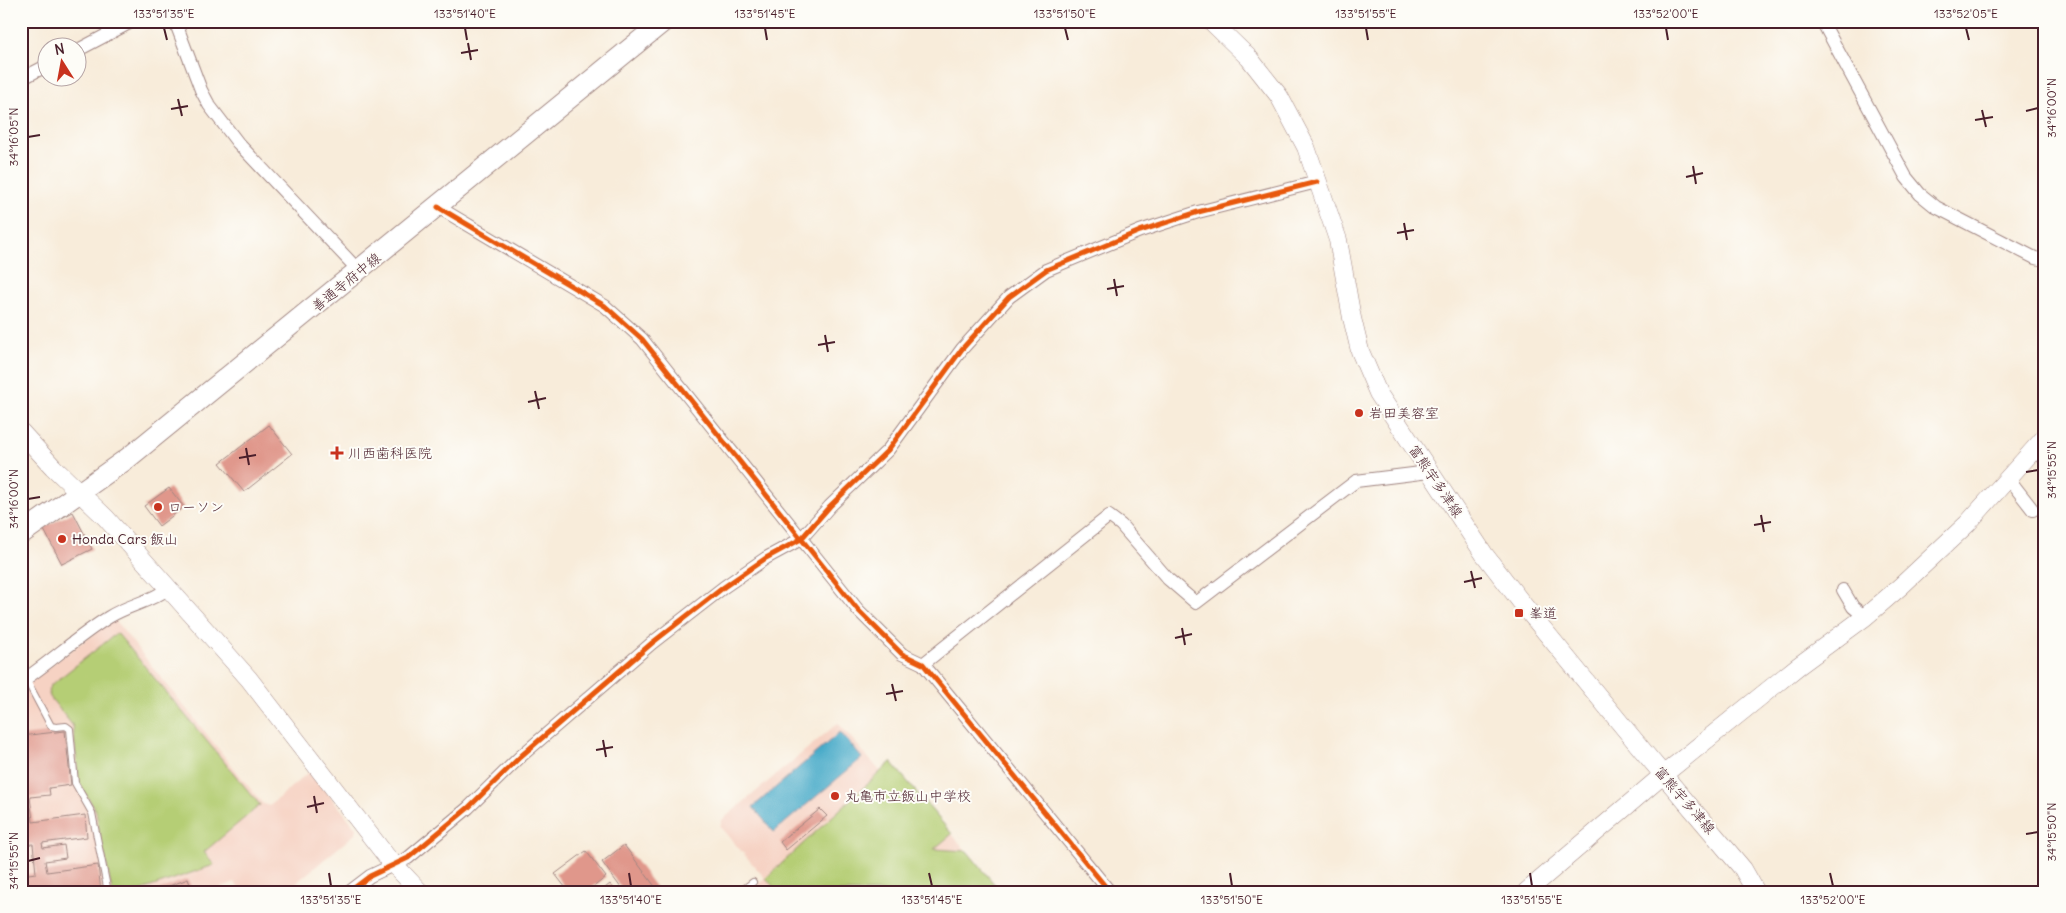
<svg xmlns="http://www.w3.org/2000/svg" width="2066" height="913" font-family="Delius,'Klee One',sans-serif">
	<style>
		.built { fill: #f6d2c3 }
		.green { fill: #b5ce74; stroke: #807650 }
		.water { fill: #4aabc9; stroke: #4a657a }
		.building { fill: #e0978b }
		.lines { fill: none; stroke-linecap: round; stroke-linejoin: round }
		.lane-casing { stroke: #a18682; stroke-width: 8 }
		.street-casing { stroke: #a18682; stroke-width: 14 }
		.secondary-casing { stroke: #a18682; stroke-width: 19 }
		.primary-casing { stroke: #a18682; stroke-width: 22 }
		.lane { stroke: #fff; stroke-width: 6 }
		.street { stroke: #fff; stroke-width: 12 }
		.secondary { stroke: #fff; stroke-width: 18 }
		.primary { stroke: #fff; stroke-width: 20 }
		.cycleway-casing { stroke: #fdfcf7; stroke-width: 8 }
		.cycleway { stroke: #e8590c; stroke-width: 5 }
		.ticks { fill: none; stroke: #4a1f2b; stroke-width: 2 }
		.poi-dot { fill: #c8321e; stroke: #fdfcf7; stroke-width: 2 }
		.labels { text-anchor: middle; stroke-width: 4; stroke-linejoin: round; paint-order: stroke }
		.street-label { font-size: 14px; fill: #4a1f2b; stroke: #fdfcf7 }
		.poi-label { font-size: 14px; fill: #4a1f2b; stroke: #fdfcf7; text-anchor: start }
		.neatline { fill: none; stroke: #4a1f2b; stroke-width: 2 }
		.ticks-label { font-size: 12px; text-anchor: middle; fill: #4a1f2b }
	</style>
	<rect width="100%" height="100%" fill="#fdfcf7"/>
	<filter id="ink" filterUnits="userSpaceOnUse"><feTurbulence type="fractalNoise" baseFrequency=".02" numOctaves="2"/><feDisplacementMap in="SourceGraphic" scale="10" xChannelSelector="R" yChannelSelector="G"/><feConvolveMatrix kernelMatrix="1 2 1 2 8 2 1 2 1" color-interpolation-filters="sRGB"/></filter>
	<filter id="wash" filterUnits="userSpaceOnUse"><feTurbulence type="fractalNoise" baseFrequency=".0096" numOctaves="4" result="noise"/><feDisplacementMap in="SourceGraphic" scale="20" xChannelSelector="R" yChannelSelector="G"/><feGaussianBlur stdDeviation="1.12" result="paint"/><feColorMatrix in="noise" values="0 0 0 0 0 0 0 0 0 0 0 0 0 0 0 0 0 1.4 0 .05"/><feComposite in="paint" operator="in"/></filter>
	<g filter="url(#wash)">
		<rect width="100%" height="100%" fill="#f8ecda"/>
		<!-- built -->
		<g class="built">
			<polygon points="114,619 262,803 269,806 310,771 356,828 355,834 285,892 242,892 234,882 212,892 21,892 21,687"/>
			<polygon points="838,723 880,771 891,762 1001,892 768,892 757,885 765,878 720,827 722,820"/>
		</g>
		<!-- green -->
		<g class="green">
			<polygon points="117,633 260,805 204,852 214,865 136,892 112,892 105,855 102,850 96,811 79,783 73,726 50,697 48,690 51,685"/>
			<polygon points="891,762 952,834 934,849 967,851 1001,892 778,892 766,878"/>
		</g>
		<!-- water -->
		<polygon class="water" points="840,732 862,758 774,832 753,807"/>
		<g id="blocks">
			<!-- building -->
			<g class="building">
				<polygon points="269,425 292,454 244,492 220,463"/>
				<polygon points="169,488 184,507 159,526 144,506"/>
				<polygon points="73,512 92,549 62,564 43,528"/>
				<polygon points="65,731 71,785 49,788 50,795 30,797 33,822 85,815 87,837 42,843 43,848 64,845 66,858 45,861 47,872 98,865 101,892 21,892 21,875 36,873 33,844 21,845 21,823 25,823 21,797 21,736"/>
				<polygon points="820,809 827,816 786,850 780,842"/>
				<polygon points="624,845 659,892 624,892 602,862"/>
				<polygon points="586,851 606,877 587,892 569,892 555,874"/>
				<polygon points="188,879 193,892 153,892"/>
				<polygon points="610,884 616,892 600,892"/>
			</g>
		</g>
	</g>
	<g filter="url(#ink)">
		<use href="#blocks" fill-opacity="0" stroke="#a18682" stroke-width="1"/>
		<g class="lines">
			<defs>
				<g id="lane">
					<polyline points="26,679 51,726 56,727 66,726 70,729 75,783 92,813 108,892"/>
					<polyline points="740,892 753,882"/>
				</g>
				<g id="street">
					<polyline points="175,21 201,90 209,105 238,143 359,271"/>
					<polyline points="1822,21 1906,177 1920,194 1936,207 2035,258 2045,260"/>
					<polyline points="78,50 133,21"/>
					<polyline points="21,79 48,65"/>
					<polyline points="438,207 605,306 642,339 858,610 902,654 923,664 1110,892"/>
					<polyline points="2033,451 2045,459"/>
					<polyline points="2008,478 2033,510"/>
					<polyline points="1843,590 1853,607 1865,617"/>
					<polyline points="923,664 1109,516 1121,525 1168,579 1196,603 1356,481 1429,472"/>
					<path d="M21 682C52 661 78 636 109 617 128 605 151 602 169 588"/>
					<polyline points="349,892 370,876 408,858 468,808 521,756 652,643 724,587 766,558 801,539 830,506 888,450 962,349 1009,297 1046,270 1140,231 1198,212 1317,182"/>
				</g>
				<g id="secondary">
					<polyline points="1211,21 1249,58 1279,96 1306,147 1338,240 1352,318 1360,351 1378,393 1484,554 1525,607 1644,752 1743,869 1756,892"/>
					<polyline points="21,432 53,467 106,518 249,679 387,857 420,892"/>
					<polyline points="1526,892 1663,775 1797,667 1865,617 1901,586 1967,524 2045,437"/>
				</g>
				<polyline id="primary" points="21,534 128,458 664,21"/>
			</defs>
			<!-- lane casing -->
			<use href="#lane" class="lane-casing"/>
			<!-- street casing -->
			<use href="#street" class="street-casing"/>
			<!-- secondary casing -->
			<use href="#secondary" class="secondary-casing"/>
			<!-- primary casing -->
			<use href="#primary" class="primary-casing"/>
			<!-- lane -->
			<use href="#lane" class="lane"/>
			<!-- street -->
			<use href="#street" class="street"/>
			<!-- secondary -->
			<use href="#secondary" class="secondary"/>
			<!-- primary -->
			<use href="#primary" class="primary"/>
			<defs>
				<g id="cycleway">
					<polyline points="438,207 605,306 642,339 858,610 902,654 923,664 1110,892"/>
					<polyline points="349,892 370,876 408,858 468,808 521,756 652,643 724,587 766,558 801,539 830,506 888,450 962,349 1009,297 1046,270 1140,231 1198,212 1317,182"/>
				</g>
			</defs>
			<!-- cycleway casing -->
			<use href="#cycleway" class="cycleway-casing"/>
			<!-- cycleway -->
			<use href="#cycleway" class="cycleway"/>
		</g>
	</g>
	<!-- ticks -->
	<path class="ticks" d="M164 28 167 40M465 28 467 40M765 28 767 40M1065 28 1068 40M1366 28 1368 40M1666 28 1668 40M1966 28 1969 40M468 43 471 60M461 53 478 50M178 99 182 116M171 109 188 106M1982 110 1986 127M2026 111 2038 108M1975 120 1993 117M28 137 40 135M1693 166 1696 184M1686 177 1703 173M1404 223 1407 240M1397 233 1414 230M1114 279 1117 296M1107 289 1124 286M825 335 828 352M818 345 835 342M535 391 539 409M528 402 546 398M246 448 249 465M239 458 256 455M2026 472 2038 470M28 499 40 497M1761 515 1764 532M1754 525 1771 522M1471 571 1475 588M1464 582 1482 578M1182 628 1185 645M1175 638 1192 634M892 684 896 701M886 694 903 691M603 740 606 757M596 750 613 747M314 796 317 813M307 807 324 803M2026 834 2038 832M28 861 40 858M329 873 331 886M629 873 631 886M929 873 932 886M1230 873 1232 886M1530 873 1532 886M1830 873 1833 886"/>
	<!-- markers -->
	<g class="poi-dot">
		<circle cx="1359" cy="413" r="5"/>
		<path d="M334.5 445.5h5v5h5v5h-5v5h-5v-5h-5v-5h5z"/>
		<circle cx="158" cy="507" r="5"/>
		<circle cx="62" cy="539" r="5"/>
		<rect x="1514" y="608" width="10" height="10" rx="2.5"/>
		<circle cx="835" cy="796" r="5"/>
	</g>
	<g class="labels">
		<!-- street labels -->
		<g class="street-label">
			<text transform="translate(346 282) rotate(-39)" y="5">善通寺府中線</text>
			<text transform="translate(1436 481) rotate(56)" y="5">富熊宇多津線</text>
			<text transform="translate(1685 800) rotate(49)" y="5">富熊宇多津線</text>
		</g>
		<!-- poi labels -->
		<g class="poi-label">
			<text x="1369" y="418">岩田美容室</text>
			<text x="348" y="458">川西歯科医院</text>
			<text x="168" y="512">ローソン</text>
			<text x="72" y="544">Honda Cars 飯山</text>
			<text x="1529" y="618">峯道</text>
			<text x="845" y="801">丸亀市立飯山中学校</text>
		</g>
	</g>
	<!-- margin -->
	<rect width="2066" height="913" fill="none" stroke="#fdfcf7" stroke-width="55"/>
	<!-- north arrow -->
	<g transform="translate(62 62) rotate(349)"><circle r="24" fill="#fdfcf7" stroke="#b5a4a5"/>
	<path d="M0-4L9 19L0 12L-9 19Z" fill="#c8321e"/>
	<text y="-8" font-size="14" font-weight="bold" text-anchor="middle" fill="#4a1f2b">N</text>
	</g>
	<rect x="28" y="28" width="2010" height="858" class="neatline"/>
	<g class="ticks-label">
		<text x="164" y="18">133°51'35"E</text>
		<text x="465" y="18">133°51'40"E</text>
		<text x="765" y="18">133°51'45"E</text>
		<text x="1065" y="18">133°51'50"E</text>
		<text x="1366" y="18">133°51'55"E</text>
		<text x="1666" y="18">133°52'00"E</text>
		<text x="1966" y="18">133°52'05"E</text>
		<text transform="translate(2052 108) rotate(-90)" y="4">34°16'00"N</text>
		<text transform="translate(14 137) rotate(-90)" y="4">34°16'05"N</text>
		<text transform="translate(2052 470) rotate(-90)" y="4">34°15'55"N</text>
		<text transform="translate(14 499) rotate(-90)" y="4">34°16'00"N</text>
		<text transform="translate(2052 832) rotate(-90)" y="4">34°15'50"N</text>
		<text transform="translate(14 861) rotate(-90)" y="4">34°15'55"N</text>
		<text x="331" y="904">133°51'35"E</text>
		<text x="631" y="904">133°51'40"E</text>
		<text x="932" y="904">133°51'45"E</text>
		<text x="1232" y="904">133°51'50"E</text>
		<text x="1532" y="904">133°51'55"E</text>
		<text x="1833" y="904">133°52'00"E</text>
	</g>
</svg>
